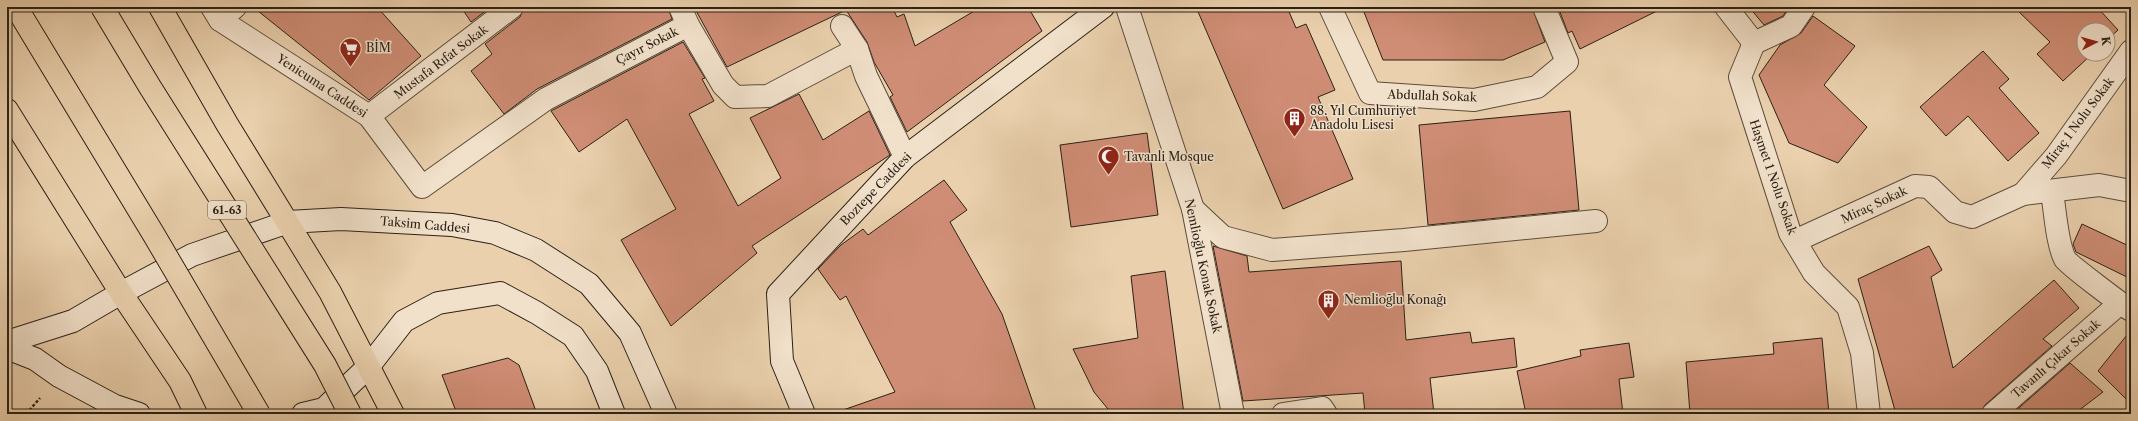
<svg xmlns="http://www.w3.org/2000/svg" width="2138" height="421" font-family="'Libre Caslon Text',serif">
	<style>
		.building { fill: #cf8d75; stroke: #2b2116 }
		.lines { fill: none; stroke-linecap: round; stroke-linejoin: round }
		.street-casing { stroke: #5b4d3c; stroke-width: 24 }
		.secondary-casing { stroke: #2b2116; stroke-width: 24 }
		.primary-casing { stroke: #2b2116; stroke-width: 24 }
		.path { stroke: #2b2116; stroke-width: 2.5; stroke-dasharray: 3 2; stroke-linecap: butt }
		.street { stroke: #f1e0ca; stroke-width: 22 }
		.secondary { stroke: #f1e0ca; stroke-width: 22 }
		.primary { stroke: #ead0ad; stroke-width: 22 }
		.primary-bridge-casing { stroke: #2b2116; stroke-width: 24; stroke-linecap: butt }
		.primary-bridge { stroke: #ead0ad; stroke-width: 22 }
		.labels { text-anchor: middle; stroke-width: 3; stroke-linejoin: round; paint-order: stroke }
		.shield { fill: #f1e0ca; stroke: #665a4c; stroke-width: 1 }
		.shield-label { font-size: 11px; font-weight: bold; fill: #2b2116 }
		.street-label { font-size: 12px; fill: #2b2116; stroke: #f1e0ca }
		.poi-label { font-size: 12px; fill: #2b2116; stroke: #f1e0ca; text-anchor: start }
	</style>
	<rect width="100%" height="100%" fill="#ead0ad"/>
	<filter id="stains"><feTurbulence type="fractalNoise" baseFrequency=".005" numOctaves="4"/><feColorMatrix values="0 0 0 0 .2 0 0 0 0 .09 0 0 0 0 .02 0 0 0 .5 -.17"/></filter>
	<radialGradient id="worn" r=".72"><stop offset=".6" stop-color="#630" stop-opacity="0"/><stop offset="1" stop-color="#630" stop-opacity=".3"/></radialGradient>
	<!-- building -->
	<g class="building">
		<polygon points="253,7 377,7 421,56 369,100"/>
		<polygon points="461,7 491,7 471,22"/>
		<polygon points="524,7 668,7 672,19 537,89 504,114 471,71 492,54 485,44 520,17"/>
		<polygon points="694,7 892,7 897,17 904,14 915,46 981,7 1028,7 1042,31 907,132 890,97 893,95 874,62 867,42 846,10 727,67"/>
		<polygon points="1196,7 1287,7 1296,28 1306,24 1335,90 1318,97 1353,179 1283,209"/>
		<polygon points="1362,7 1532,7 1545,42 1503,60 1383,60"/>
		<polygon points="1558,7 1665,7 1580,49 1572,31 1568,33"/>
		<polygon points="1749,7 1789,7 1783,16 1764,25"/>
		<polygon points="2014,7 2097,7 2118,30 2108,39 2108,30 2084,30 2084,54 2092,54 2063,81 2037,54 2050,42"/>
		<polygon points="1813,16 1855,46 1824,85 1867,127 1838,163 1789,143 1759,75 1780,45 1801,33"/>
		<polygon points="683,42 705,78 702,79 714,101 689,114 738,206 781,178 750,118 799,94 823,140 869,111 890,155 752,246 757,253 671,326 621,240 676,209 627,119 579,152 551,111"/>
		<polygon points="1983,51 2009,79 1999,88 2039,133 2008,161 1968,116 1946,136 1920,107"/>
		<polygon points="1570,111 1579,210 1428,225 1419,125"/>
		<polygon points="1147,133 1158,215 1071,227 1060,145"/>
		<polygon points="944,180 967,210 950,222 1002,314 1037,414 844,414 843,410 895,392 846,296 840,300 818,269 841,245 863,229 868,235"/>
		<polygon points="2082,224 2131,247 2131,279 2076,252 2073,244"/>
		<polygon points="1213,246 1247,256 1249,272 1401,261 1406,340 1470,332 1472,343 1514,338 1517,367 1430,378 1434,414 1365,414 1363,393 1243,401"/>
		<polygon points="1929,246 1942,270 1931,277 1953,368 2054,280 2079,308 2043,339 2052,346 1985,405 1981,412 1969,414 1896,414 1858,279"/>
		<polygon points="1165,271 1184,414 1112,414 1094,392 1073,349 1138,338 1131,276"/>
		<polygon points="2131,330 2131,404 2098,371"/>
		<polygon points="1822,338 1829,414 1690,414 1686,362 1774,354 1773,343"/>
		<polygon points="1629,343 1634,377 1619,379 1623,414 1526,414 1517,371 1581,356 1580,350"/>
		<polygon points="508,358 519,365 537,414 457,414 442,375"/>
		<polygon points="2070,363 2103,392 2074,414 2012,414"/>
	</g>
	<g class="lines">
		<defs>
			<g id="street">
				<polyline points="212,7 220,20 369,116 422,187 546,99 688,25 723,85 735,97 768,96 857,49 866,76 905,157"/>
				<polyline points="680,7 688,25"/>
				<polyline points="1127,7 1193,209 1233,414"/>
				<polyline points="1330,7 1370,93 1474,100 1537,87 1567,62 1544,7"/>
				<polyline points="1726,7 1754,43 1791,26 1804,7"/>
				<polyline points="220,20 235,7"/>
				<polyline points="842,26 857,49"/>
				<polyline points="1754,43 1740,77 1790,233 1814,273 1848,307 1862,353 1869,414"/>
				<polyline points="369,116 512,7"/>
				<path d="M2052 192C2055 210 2057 244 2065 259 2068 264 2123 306 2131 310"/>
				<polyline points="2023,194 2056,156 2131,51"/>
				<polyline points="1193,209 1223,237 1272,250 1404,240 1596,221"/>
				<polyline points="1795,241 1915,186 1929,187 1955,212 1972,217 2023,194 2099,185 2131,191"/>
				<polyline points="1283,414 1322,408 1326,414"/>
				<polyline points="1993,414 2119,304"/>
			</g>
			<g id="secondary">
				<polyline points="7,342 73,321 121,293 192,255 288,222 341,219 452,225 495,233 536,250 589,284 630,333 666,414"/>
				<polyline points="7,348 35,359 59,376 115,406 139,414"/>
				<polyline points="303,414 324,409 369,366 404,321 438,303 500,293 537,313 573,336 597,371 614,414"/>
				<polyline points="804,414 782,361 778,294 905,157 1103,7"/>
			</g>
			<g id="primary">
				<polyline points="160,7 227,124 330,292 393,414"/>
				<polyline points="7,110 121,293 180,381 196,414"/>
			</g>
		</defs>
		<!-- street casing -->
		<use href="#street" class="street-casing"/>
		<!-- secondary casing -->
		<use href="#secondary" class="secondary-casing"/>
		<!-- primary casing -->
		<use href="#primary" class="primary-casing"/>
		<!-- path -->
		<polyline class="path" points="26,414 40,398"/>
		<!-- street -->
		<use href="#street" class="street"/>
		<!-- secondary -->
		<use href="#secondary" class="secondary"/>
		<!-- primary -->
		<use href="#primary" class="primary"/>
		<defs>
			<g id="primary-bridge">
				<polyline points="16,7 154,235 259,414"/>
				<polyline points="102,7 150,87 325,365 350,414"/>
			</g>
		</defs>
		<!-- primary-bridge casing -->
		<use href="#primary-bridge" class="primary-bridge-casing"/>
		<!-- primary-bridge -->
		<use href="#primary-bridge" class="primary-bridge"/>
	</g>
	<!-- icons -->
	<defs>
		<symbol id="supermarket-pin" viewBox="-11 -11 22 30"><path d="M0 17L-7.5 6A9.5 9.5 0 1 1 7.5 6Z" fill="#8f2418" stroke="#f1e0ca"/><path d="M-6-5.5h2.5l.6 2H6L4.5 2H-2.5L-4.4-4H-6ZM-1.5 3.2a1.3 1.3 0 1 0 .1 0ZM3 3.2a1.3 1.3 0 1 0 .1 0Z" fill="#fff"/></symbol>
		<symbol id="building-pin" viewBox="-11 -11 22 30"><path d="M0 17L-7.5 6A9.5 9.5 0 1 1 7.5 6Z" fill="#8f2418" stroke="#f1e0ca"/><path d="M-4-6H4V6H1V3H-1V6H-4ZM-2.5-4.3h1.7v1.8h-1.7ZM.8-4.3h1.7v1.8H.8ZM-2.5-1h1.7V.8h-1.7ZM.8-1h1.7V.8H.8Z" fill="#fff"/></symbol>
		<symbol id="mosque-pin" viewBox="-11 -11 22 30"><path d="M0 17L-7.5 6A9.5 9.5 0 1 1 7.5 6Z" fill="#8f2418" stroke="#f1e0ca"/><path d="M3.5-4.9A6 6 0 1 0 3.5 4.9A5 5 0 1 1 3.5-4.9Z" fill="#fff"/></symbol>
	</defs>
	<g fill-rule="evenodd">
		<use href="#supermarket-pin" x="338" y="36" width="25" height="34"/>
		<use href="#building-pin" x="1282" y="106" width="25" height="34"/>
		<use href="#mosque-pin" x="1096" y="144" width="25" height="34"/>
		<use href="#building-pin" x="1316" y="288" width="25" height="34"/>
	</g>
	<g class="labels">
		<!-- shield labels -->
		<rect class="shield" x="208" y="201" width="38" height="18" rx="3"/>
		<g class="shield-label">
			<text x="227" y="214">61-63</text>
		</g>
		<!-- street labels -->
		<g class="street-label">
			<text transform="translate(647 46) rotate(-27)" y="4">Çayır Sokak</text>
			<text transform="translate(441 62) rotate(-37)" y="4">Mustafa Rıfat Sokak</text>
			<text transform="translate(322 86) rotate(33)" y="4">Yenicuma Caddesi</text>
			<text transform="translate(1432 96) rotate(2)" y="4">Abdullah Sokak</text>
			<text transform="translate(2078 123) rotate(-53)" y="4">Miraç 1 Nolu Sokak</text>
			<text transform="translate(1773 177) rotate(71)" y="4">Haşmet 1 Nolu Sokak</text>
			<text transform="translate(876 189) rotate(-46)" y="4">Boztepe Caddesi</text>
			<text transform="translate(1874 205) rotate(-25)" y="4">Miraç Sokak</text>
			<text transform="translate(425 225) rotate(5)" y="4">Taksim Caddesi</text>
			<text transform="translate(1203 266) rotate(78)" y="4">Nemlioğlu Konak Sokak</text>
			<text transform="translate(2056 359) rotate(-41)" y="4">Tavanlı Çıkar Sokak</text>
		</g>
		<!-- poi labels -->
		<g class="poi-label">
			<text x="366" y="52">BİM</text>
			<text x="1310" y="115">88. Yıl Cumhuriyet<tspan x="1310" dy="14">Anadolu Lisesi</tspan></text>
			<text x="1124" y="161">Tavanli Mosque</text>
			<text x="1344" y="304">Nemlioğlu Konağı</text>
		</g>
	</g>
	<!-- margin -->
	<rect width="2138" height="421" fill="none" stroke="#ead0ad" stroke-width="24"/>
	<rect x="8" y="8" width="2122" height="405" fill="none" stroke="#2b2116" stroke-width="2"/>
	<rect x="12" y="12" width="2114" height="397" fill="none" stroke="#2b2116"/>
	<!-- north arrow -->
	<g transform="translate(2096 42) rotate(84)"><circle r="19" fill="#f1e0ca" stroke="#a29482"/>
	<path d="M0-3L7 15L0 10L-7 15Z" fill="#8f2418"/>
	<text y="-6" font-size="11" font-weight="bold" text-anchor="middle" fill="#2b2116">K</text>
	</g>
	<rect width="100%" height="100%" filter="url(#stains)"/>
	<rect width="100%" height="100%" fill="url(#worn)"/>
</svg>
